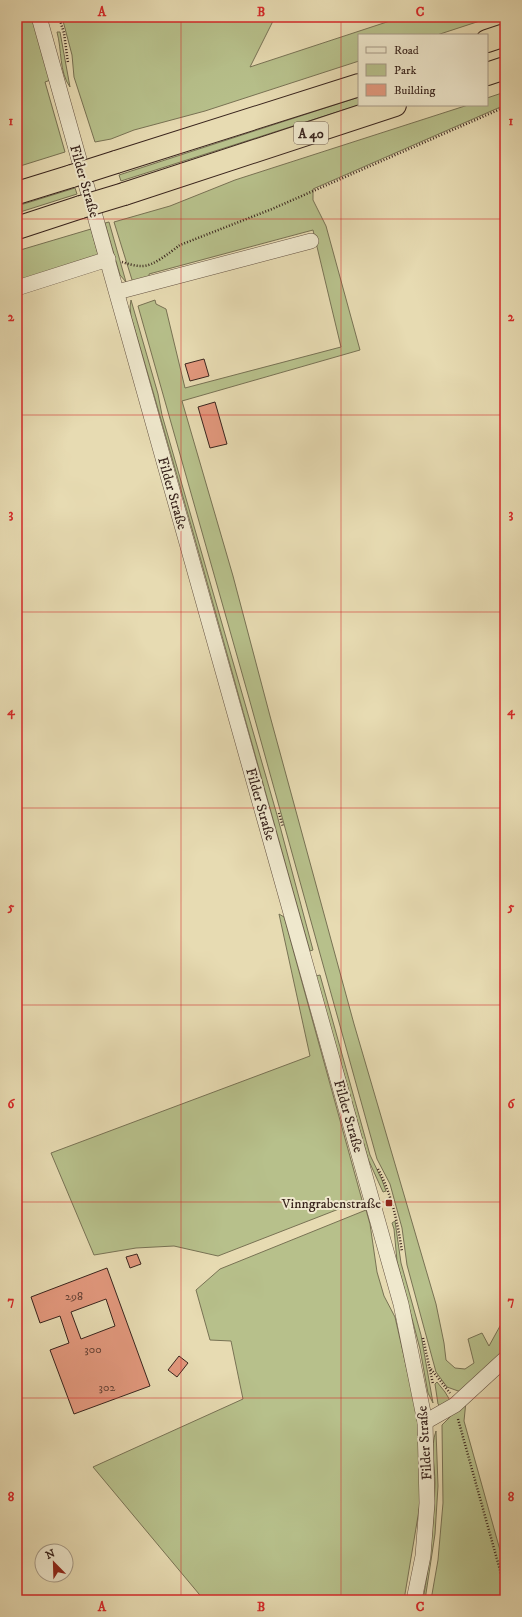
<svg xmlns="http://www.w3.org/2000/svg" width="522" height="1617" font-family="'IM FELL DW Pica',serif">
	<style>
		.green { fill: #b7c08b; stroke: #787254 }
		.building { fill: #e2987d; stroke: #39241d; fill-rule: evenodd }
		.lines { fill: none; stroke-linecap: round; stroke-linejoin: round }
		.minor-casing { stroke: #645242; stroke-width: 16 }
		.highway-casing { stroke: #39241d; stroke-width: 24 }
		.path { stroke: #39241d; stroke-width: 2.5; stroke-dasharray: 1 2; stroke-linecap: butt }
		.minor { stroke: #efe8cd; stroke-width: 15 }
		.highway { stroke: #e7dbb2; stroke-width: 22 }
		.highway-bridge-casing { stroke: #39241d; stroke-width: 24; stroke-linecap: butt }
		.highway-bridge { stroke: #e7dbb2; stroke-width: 22 }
		.grid { fill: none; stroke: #d62828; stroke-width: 1; stroke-opacity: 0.55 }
		.poi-dot { fill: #8f2418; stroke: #efe8cd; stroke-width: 1.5 }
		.labels { text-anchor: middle; stroke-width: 4; stroke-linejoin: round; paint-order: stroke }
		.number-label { font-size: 12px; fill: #634135 }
		.shield { fill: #efe8cd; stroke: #705f52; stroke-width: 1 }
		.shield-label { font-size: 13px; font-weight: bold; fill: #39241d }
		.street-label { font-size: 14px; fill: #39241d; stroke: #efe8cd }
		.poi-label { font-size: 14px; fill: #39241d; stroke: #efe8cd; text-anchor: end }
		.neatline { fill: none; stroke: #d62828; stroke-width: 1.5 }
		.grid-label { font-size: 13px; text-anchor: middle; font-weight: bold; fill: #d62828 }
	</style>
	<rect width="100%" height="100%" fill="#e7dbb2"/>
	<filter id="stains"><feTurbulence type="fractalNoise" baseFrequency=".005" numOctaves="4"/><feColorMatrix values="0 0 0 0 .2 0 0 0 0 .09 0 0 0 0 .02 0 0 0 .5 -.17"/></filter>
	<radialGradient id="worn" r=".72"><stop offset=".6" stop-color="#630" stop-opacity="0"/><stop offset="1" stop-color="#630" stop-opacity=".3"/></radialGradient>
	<!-- green -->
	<g class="green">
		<polygon points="17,17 39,17 56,78 45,82 65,152 17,167"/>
		<polygon points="62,17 275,17 250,67 402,17 492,17 437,35 359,35 359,61 205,111 134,130 111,139 95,142 74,77 72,55"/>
		<path d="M60 32 70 87C59 72 62 50 57 32Z"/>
		<polygon points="505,92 505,105 313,189 313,200 326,226 360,350 182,401 233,576 270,716 354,1024 436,1304 444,1343 446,1360 455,1368 465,1369 474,1363 468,1339 482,1333 489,1346 505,1317 505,1351 461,1392 447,1387 436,1372 407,1265 402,1228 390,1184 377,1159 249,698 138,306 155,300 156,304 166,309 185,388 341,347 313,230 149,274 150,279 133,283 114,222 170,206 235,180 468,105 487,105 487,98"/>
		<polygon points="359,97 359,105 121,181 119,175"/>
		<polygon points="75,188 77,194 17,213 17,206"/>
		<polygon points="109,222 126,282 120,275 105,223"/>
		<polygon points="91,229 98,254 96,258 17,284 17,251"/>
		<path d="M131 300 158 394 162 415 277 815 313 950 310 951C250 739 193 527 131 316L130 307Z"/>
		<polygon points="279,914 284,917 362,1200 218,1256 174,1246 136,1248 94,1255 51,1153 310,1056"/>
		<polygon points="320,975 370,1155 382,1180 386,1191 383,1192 368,1159 316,976"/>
		<polygon points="366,1210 370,1224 377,1272 384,1296 395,1317 419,1423 420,1504 404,1600 204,1600 93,1467 243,1399 231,1341 210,1340 196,1290 220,1269"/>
		<polygon points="395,1221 401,1263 421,1335 433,1403 428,1393 420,1349 397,1261 394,1229 392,1223"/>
		<polygon points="437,1382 445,1392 451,1402 441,1407 438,1404 435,1384"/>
		<polygon points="466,1401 464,1421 505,1568 505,1600 431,1600 438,1560 443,1503 442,1425"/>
		<path d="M436 1431 438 1486 435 1534 425 1600H423C430 1561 434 1522 435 1483 435 1466 430 1447 436 1431Z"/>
	</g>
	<!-- building -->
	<g class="building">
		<polygon points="204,359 209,376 190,381 185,364"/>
		<polygon points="215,402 227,444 210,448 198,407"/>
		<polygon points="137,1254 141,1264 130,1268 126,1257"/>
		<path d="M107 1268 150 1386 74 1414 50 1350 69 1343 60 1316 40 1323 31 1297ZM106 1299 115 1326 81 1339 71 1312Z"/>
		<polygon points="179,1356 188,1363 177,1377 168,1370"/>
	</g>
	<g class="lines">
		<defs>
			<g id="minor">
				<polyline points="39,17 401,1304 425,1422 427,1503 423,1556 414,1600"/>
				<polyline points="17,288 108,259"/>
				<polyline points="117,292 311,241"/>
				<polyline points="425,1422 455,1405 505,1359"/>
			</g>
			<g id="highway">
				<polyline points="487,41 505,35"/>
				<polyline points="487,74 505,68"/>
				<polyline points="116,162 359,85"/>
				<polyline points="17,193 72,176"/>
				<polyline points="124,194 395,105"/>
				<polyline points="17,228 81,207"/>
			</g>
		</defs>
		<!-- minor casing -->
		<use href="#minor" class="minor-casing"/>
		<!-- highway casing -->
		<use href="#highway" class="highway-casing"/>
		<!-- path -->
		<g class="path">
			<polyline points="59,17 64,33 68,63"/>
			<path d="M122 262C128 264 135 266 141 266 153 267 170 252 180 245L272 209 505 107"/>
			<polyline points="279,813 283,827"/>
			<path d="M378 1169C392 1195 398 1224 402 1252"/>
			<polyline points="423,1338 433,1384"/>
			<polyline points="431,1369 450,1393"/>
			<polyline points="458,1419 505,1588"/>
		</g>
		<!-- minor -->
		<use href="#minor" class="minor"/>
		<!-- highway -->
		<use href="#highway" class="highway"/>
		<defs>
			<g id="highway-bridge">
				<polyline points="72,176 116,162"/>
				<polyline points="81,207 124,194"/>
			</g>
		</defs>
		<!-- highway-bridge casing -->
		<use href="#highway-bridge" class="highway-bridge-casing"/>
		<!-- highway-bridge -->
		<use href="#highway-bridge" class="highway-bridge"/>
	</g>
	<!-- grid -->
	<path class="grid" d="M181 17V1600M341 17V1600M17 219H505M17 415H505M17 612H505M17 808H505M17 1005H505M17 1202H505M17 1398H505"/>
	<!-- markers -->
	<rect class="poi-dot" x="385" y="1199" width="8" height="8" rx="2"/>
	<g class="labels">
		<!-- number labels -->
		<g class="number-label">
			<text x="74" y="1300">298</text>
			<text x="93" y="1353">300</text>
			<text x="107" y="1391">302</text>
		</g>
		<!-- shield labels -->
		<rect class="shield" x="294" y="122" width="34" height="22" rx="3"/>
		<g class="shield-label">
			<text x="311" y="138">A 40</text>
		</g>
		<!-- street labels -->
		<g class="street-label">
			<text transform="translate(85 181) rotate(74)" y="5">Filder Straße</text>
			<text transform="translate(173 493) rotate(74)" y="5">Filder Straße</text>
			<text transform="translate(261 804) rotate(74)" y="5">Filder Straße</text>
			<text transform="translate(349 1116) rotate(74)" y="5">Filder Straße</text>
			<text transform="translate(424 1443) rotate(-94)" y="5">Filder Straße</text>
		</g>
		<!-- poi labels -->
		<g class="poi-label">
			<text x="381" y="1208">Vinngrabenstraße</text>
		</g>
	</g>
	<!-- margin -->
	<rect width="522" height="1617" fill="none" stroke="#e7dbb2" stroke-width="44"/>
	<!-- legend -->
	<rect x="358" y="34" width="130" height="72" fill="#efe8cd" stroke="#a69a87"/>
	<rect x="366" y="47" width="20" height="6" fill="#efe8cd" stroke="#a69a87"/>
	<text x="394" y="54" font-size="12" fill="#39241d">Road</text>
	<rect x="366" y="64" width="20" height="12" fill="#b7c08b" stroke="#a69a87"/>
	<text x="394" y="74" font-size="12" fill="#39241d">Park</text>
	<rect x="366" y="84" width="20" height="12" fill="#e2987d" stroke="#a69a87"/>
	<text x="394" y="94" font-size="12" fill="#39241d">Building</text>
	<!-- north arrow -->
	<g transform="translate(54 1563) rotate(337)"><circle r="19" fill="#efe8cd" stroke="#a69a87"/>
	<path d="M0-3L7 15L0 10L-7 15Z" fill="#8f2418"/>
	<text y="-6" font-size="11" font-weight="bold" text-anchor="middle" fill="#39241d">N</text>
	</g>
	<rect x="22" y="22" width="478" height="1573" class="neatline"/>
	<g class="grid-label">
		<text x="102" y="16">A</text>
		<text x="261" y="16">B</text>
		<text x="420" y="16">C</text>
		<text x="11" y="125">1</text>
		<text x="511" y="125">1</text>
		<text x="11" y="321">2</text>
		<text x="511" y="321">2</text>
		<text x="11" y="518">3</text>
		<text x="511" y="518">3</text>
		<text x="11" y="715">4</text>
		<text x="511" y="715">4</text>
		<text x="11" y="911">5</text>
		<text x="511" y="911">5</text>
		<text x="11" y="1108">6</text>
		<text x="511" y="1108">6</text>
		<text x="11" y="1305">7</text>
		<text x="511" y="1305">7</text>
		<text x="11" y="1501">8</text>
		<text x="511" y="1501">8</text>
		<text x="102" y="1611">A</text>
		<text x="261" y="1611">B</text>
		<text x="420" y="1611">C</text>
	</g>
	<rect width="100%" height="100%" filter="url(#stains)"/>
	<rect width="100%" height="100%" fill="url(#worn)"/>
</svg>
